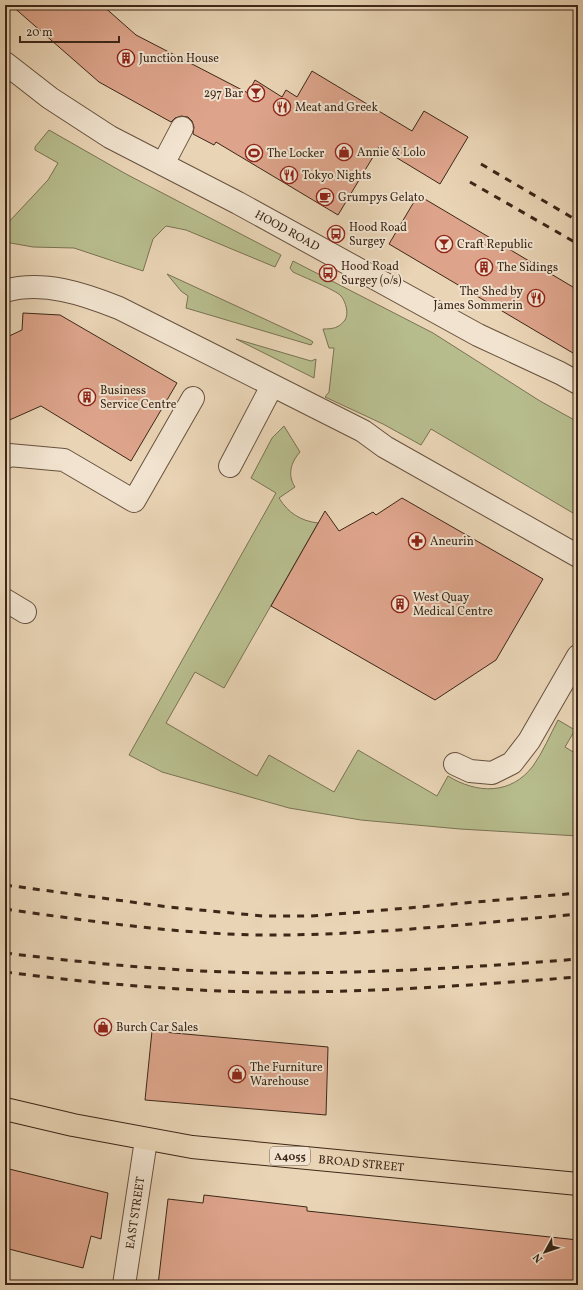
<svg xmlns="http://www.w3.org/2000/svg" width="583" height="1290" font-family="Vollkorn,serif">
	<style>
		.green { fill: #b7bc8d; stroke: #7a7252 }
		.building { fill: #dda48b; stroke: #3c2718 }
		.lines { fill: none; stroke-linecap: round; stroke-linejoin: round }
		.minor-casing { stroke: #67523f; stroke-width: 24 }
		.major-casing { stroke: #3c2718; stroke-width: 24 }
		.minor { stroke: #f1e3cf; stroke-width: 22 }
		.major { stroke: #e9d4b5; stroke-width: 22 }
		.rail { stroke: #3c2718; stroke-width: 3; stroke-dasharray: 7 7; stroke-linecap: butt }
		.labels { text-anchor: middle; stroke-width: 4; stroke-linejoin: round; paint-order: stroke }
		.shield { fill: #f1e3cf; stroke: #725f4f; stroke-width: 1 }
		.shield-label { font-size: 11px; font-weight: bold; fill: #3c2718 }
		.poi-label { font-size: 12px; fill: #3c2718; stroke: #f1e3cf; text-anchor: start }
		.street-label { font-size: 12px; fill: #3c2718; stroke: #f1e3cf }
	</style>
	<rect width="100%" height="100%" fill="#e9d4b5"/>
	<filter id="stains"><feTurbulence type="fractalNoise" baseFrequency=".005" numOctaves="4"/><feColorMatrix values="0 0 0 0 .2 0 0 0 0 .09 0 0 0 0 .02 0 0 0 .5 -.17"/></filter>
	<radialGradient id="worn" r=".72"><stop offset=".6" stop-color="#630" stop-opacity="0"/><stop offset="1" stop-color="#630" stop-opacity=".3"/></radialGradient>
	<!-- green -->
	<g class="green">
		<polygon points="49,130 126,174 281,255 275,267 186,230 166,226 153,239 143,271 74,248 33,247 5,242 5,226 48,180 58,163 35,150 35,147"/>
		<path d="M293 261 433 333 540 401 578 422V516L431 429 421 445 383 424 325 397 329 392 334 348H329L323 329C333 329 339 328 345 320 349 314 346 302 341 296 336 290 303 277 293 272L290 268Z"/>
		<polygon points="167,274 310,340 313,342 311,345 186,308 188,296 181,291"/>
		<polygon points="236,339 311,361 316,359 314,378"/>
		<path d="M284 426 300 452C291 462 287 475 295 487L279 498C288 513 301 521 318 523L224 688 195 672 166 723 257 776 269 755 334 792 358 750 437 796 448 776C477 794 511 795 533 766 543 752 550 735 558 720L575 730 565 747 578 755V779L574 786 578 788V836L460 829 361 820 289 808 162 772 129 755 276 493 251 478 272 438Z"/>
	</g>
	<!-- building -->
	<g class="building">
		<polygon points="11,5 102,5 136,35 248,93 255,80 282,97 286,90 297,97 312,71 412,131 424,111 468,137 440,184 379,147 338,215 216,142 214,145 193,134 194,127 192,121 188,117 181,116 175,118 171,122 99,82"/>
		<polygon points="418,195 578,290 578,356 389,244"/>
		<polygon points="23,313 60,315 177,383 131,461 41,406 5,422 5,338 22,330"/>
		<polygon points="402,498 543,579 496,660 435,700 271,606 325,511 339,531 373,512 376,515"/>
		<polygon points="152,1031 328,1047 326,1115 145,1100"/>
		<polygon points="5,1168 108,1193 101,1239 91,1236 83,1268 5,1248"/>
		<polygon points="204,1195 307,1207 307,1211 578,1240 578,1285 158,1285 168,1199 203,1203"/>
	</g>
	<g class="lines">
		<defs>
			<g id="minor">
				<path id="s1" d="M5 63 50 98 110 137 238 203 478 335 560 373 578 383"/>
				<polyline points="163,164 182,128"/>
				<path d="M5 291C43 280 84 294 119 308L363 431 385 447 578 556"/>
				<polyline points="5,458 9,455 64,460 134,501 193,398"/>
				<polyline points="230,466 272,386"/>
				<polyline points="5,600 25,612"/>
				<polyline points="455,764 470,771 492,773 512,763 529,741 578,656"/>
				<path id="s2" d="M124 1285 146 1140"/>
			</g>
			<g id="major">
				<path id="s3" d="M5 1109 73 1125 192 1147 578 1184"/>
			</g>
		</defs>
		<!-- minor casing -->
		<use href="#minor" class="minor-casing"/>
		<!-- major casing -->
		<use href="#major" class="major-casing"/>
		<!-- minor -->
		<use href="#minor" class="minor"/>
		<!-- major -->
		<use href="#major" class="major"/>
		<!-- rail -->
		<g class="rail">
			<polyline points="481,164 578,221"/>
			<polyline points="470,182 578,244"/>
			<polyline points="5,885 169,907 263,916 311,916 362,912 578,893"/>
			<path d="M5 909C96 922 190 936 282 935 381 934 480 923 578 914"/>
			<path d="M5 953C96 964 188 973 279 973 379 973 479 967 578 959"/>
			<path d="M5 972C91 983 177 991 264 992 369 993 473 985 578 977"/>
		</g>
	</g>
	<!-- icons -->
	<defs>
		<symbol id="building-ring" viewBox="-11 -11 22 22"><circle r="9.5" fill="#f1e3cf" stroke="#8f2418" stroke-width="1.5"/><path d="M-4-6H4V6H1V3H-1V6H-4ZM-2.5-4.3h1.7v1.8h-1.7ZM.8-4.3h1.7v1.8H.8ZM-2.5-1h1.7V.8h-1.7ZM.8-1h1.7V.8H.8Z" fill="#8f2418"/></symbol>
		<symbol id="bar-ring" viewBox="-11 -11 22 22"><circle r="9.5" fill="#f1e3cf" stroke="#8f2418" stroke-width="1.5"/><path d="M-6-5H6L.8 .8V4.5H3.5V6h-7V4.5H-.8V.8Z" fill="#8f2418"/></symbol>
		<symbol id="restaurant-ring" viewBox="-11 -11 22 22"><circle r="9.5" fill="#f1e3cf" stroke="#8f2418" stroke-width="1.5"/><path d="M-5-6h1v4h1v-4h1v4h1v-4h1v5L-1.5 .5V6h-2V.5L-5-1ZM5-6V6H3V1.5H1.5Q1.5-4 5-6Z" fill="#8f2418"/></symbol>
		<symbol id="shop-ring" viewBox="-11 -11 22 22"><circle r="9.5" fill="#f1e3cf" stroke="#8f2418" stroke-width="1.5"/><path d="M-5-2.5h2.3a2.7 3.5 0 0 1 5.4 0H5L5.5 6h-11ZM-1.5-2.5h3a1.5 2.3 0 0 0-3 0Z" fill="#8f2418"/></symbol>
		<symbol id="stadium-ring" viewBox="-11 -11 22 22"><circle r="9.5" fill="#f1e3cf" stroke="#8f2418" stroke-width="1.5"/><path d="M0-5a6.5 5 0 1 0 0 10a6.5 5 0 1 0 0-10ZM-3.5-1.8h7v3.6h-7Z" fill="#8f2418"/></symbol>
		<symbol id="cafe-ring" viewBox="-11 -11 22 22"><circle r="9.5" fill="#f1e3cf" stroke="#8f2418" stroke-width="1.5"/><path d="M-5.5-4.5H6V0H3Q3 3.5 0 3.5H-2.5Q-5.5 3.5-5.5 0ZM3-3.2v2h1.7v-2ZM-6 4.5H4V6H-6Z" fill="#8f2418"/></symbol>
		<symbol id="bus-ring" viewBox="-11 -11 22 22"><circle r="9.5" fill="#f1e3cf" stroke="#8f2418" stroke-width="1.5"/><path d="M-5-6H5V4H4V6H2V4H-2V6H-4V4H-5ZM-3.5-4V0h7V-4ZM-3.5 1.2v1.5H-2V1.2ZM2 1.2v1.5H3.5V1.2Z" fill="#8f2418"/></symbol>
		<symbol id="pharmacy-ring" viewBox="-11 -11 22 22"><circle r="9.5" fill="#f1e3cf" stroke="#8f2418" stroke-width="1.5"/><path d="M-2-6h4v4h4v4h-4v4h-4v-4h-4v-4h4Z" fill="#8f2418"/></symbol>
	</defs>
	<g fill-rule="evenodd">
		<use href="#building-ring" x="116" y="48" width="20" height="20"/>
		<use href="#bar-ring" x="246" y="83" width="20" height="20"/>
		<use href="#restaurant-ring" x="272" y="97" width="20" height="20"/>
		<use href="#shop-ring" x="334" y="142" width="20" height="20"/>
		<use href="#stadium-ring" x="244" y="143" width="20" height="20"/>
		<use href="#restaurant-ring" x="279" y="165" width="20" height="20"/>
		<use href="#cafe-ring" x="315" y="187" width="20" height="20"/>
		<use href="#bus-ring" x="326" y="224" width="20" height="20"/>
		<use href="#bar-ring" x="434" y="234" width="20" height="20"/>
		<use href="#building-ring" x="474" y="257" width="20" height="20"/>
		<use href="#bus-ring" x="318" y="263" width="20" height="20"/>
		<use href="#restaurant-ring" x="526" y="288" width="20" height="20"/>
		<use href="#building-ring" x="77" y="387" width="20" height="20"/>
		<use href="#pharmacy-ring" x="407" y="531" width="20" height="20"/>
		<use href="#building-ring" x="390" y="594" width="20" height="20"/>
		<use href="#shop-ring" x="93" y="1017" width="20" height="20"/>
		<use href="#shop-ring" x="227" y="1064" width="20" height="20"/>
	</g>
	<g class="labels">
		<!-- shield labels -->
		<rect class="shield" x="270" y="1147" width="40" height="18" rx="3"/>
		<g class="shield-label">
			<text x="290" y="1160">A4055</text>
		</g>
		<!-- poi labels -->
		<g class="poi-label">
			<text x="139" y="62">Junction House</text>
			<text x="243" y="97" text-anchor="end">297 Bar</text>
			<text x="295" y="111">Meat and Greek</text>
			<text x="357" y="156">Annie &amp; Lolo</text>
			<text x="267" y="157">The Locker</text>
			<text x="302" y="179">Tokyo Nights</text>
			<text x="338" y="201">Grumpys Gelato</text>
			<text x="349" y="231">Hood Road<tspan x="349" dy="14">Surgey</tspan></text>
			<text x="457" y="248">Craft Republic</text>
			<text x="341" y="270">Hood Road<tspan x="341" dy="14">Surgey (o/s)</tspan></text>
			<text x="497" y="271">The Sidings</text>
			<text x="523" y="295" text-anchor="end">The Shed by<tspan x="523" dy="14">James Sommerin</tspan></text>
			<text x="100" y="394">Business<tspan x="100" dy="14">Service Centre</tspan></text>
			<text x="430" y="545">Aneurin</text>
			<text x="413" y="601">West Quay<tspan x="413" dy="14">Medical Centre</tspan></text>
			<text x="116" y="1031">Burch Car Sales</text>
			<text x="250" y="1071">The Furniture<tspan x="250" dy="14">Warehouse</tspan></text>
		</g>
		<!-- street labels -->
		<g class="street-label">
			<text dy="4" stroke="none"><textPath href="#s1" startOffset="329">HOOD ROAD</textPath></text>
			<text dy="4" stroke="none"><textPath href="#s3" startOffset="361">BROAD STREET</textPath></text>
			<text dy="4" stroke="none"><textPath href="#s2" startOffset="73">EAST STREET</textPath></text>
		</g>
	</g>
	<!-- margin -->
	<rect width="583" height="1290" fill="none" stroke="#e9d4b5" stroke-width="20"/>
	<rect x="6" y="6" width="571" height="1278" fill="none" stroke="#3c2718" stroke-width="2"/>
	<rect x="10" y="10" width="563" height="1270" fill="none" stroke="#3c2718"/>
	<!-- north arrow -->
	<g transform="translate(545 1252) rotate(230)" stroke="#f1e3cf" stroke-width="3" paint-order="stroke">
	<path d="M0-3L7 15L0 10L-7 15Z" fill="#3c2718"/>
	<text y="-6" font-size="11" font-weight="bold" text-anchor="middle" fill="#3c2718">N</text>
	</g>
	<!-- scale -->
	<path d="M20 36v6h99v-6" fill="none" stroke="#3c2718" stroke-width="2"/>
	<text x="26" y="36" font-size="12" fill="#3c2718" stroke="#f1e3cf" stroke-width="3" paint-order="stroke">20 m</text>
	<rect width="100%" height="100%" filter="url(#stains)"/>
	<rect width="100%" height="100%" fill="url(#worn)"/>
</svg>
